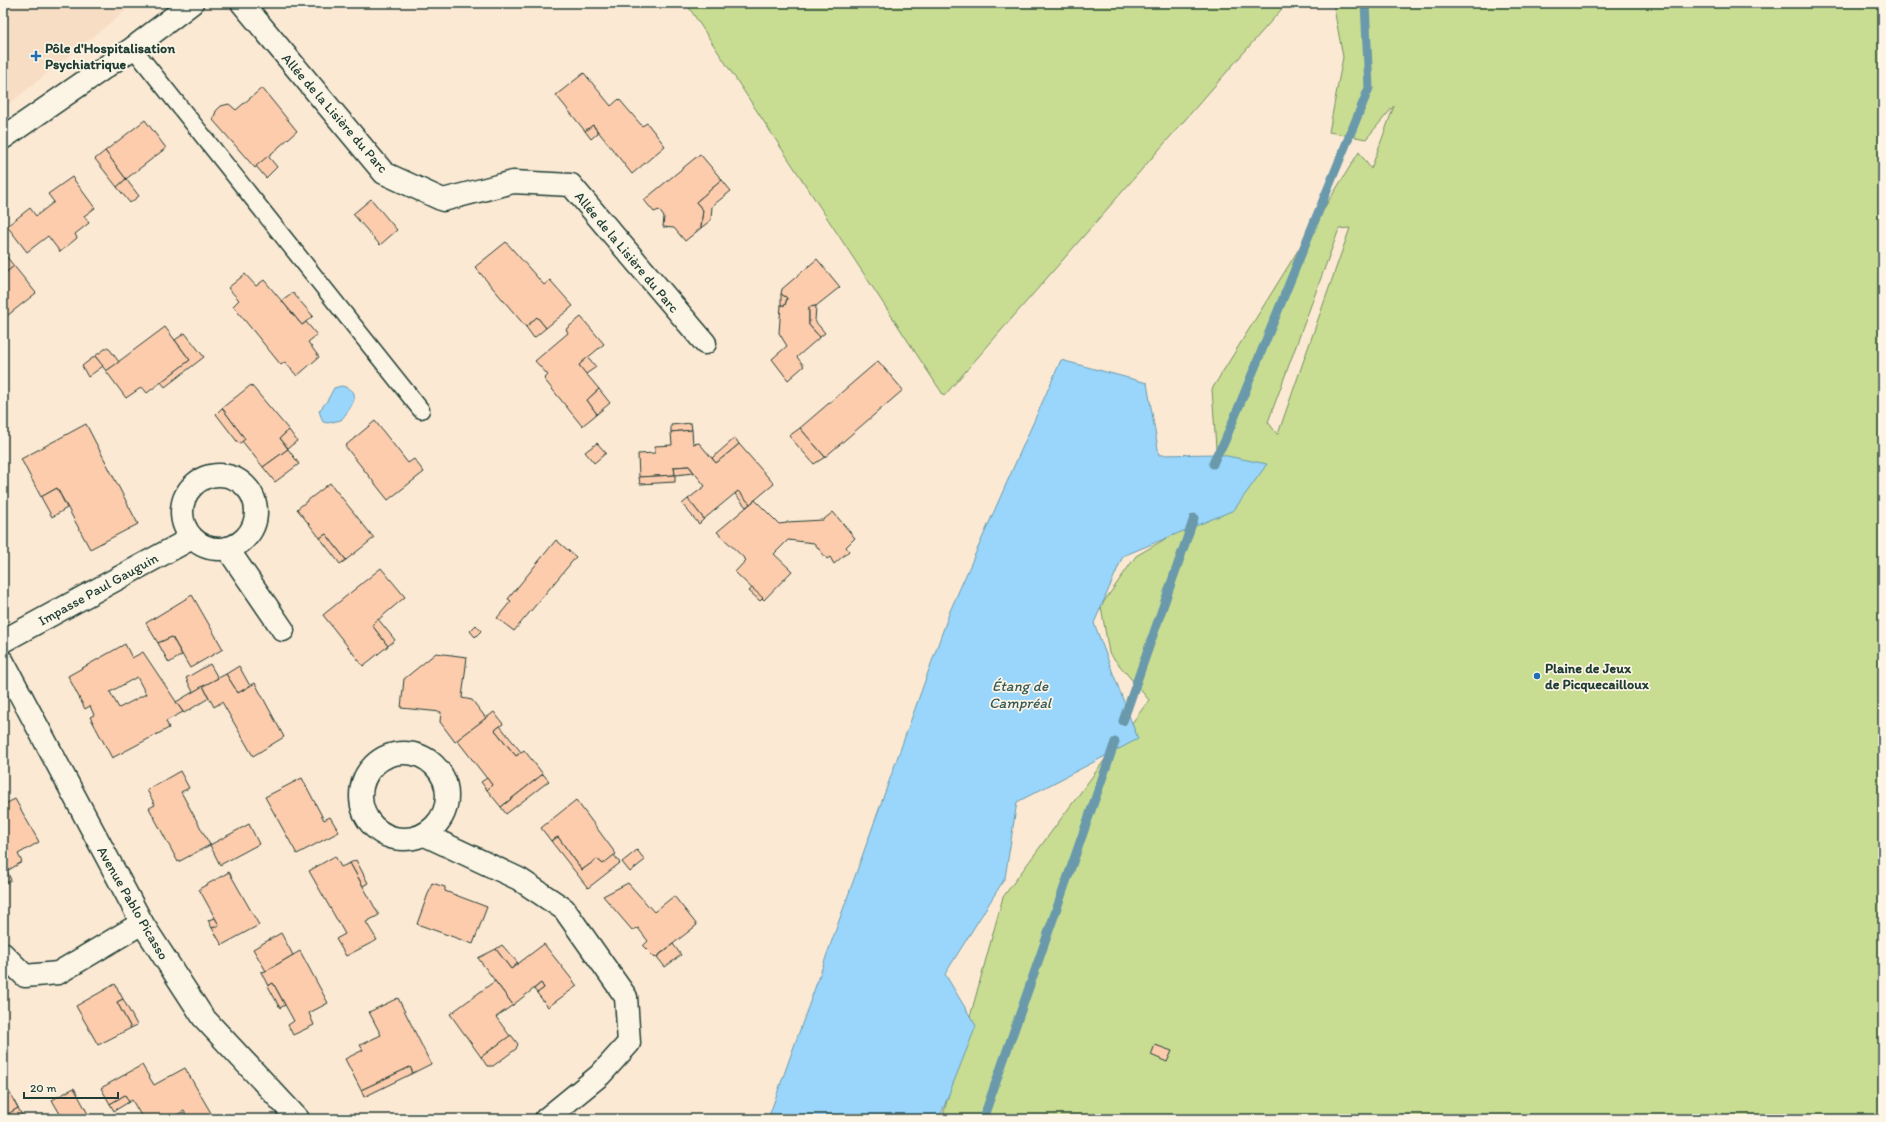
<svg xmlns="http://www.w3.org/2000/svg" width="1886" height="1122" font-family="Itim,sans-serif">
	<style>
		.built { fill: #f8ddc5 }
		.green { fill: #c8dd92; stroke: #748d63; fill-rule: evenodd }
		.water { fill: #9ad6fb; stroke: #6999ab }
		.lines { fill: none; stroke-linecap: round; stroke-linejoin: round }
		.stream { stroke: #6999ab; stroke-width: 9 }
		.building { fill: #fdccad; stroke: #1f3d34; fill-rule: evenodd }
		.lane-casing { stroke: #1f3d34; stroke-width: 19 }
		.street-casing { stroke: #1f3d34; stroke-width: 25 }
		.secondary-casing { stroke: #1f3d34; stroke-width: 25 }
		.lane { stroke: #fcf5e5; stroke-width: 16 }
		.street { stroke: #fcf5e5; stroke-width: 22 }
		.secondary { stroke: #fcf5e5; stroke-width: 22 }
		.poi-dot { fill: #1f6fb2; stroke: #fcf5e5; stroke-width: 1.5 }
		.labels { text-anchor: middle; stroke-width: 3.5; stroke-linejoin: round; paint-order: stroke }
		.poi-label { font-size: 14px; font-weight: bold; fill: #1f3d34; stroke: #fcf5e5; text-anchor: start }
		.street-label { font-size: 14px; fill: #1f3d34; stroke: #fcf5e5 }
		.water-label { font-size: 15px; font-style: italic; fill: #385c5c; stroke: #fcf5e5 }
	</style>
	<rect width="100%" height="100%" fill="#fce9d4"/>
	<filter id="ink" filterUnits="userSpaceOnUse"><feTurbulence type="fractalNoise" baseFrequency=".025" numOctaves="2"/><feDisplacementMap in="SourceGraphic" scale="8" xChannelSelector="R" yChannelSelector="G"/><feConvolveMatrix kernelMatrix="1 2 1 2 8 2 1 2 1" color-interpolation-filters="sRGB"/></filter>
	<g filter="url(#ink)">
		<!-- built -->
		<polygon class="built" points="3,3 135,3 3,109"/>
		<!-- green -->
		<g class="green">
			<polygon points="686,3 1287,3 944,396"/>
			<path d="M1333 3H1883V1119H942L1003 897 1149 700 1109 653 1101 606 1136 556 1220 507 1212 389 1359 152 1371 169 1394 106 1366 139 1329 132 1343 57ZM1350 228 1278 434H1277L1268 422 1339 229Z"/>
		</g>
		<!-- water -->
		<g class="water">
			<polygon points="1061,360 1147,383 1159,455 1217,454 1267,464 1234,510 1123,556 1094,623 1138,739 1017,802 1005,878 945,974 976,1026 939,1119 768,1119 950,611"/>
			<path d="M341 386C366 390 350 409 341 420L328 423 323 422 319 411 327 401 334 388Z"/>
		</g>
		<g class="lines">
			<!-- stream -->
			<g class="stream">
				<polyline points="1213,464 1217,454 1224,443 1369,88 1365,3"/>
				<polyline points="1123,721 1194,518"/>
				<polyline points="983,1119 1115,742"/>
			</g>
		</g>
		<!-- building -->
		<g class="building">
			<polygon points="584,73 611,106 619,99 642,126 647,123 665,146 632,174 593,125 585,131 556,95"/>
			<polygon points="262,88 297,131 255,168 213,120 216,111 221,106 229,104 236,110"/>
			<polygon points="145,120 166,148 126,179 105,151"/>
			<polygon points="593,125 598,133 591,139 585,131"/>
			<polygon points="105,151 126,179 117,187 95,159"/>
			<polygon points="700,154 722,180 696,202 703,210 701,228 685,241 674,228 663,227 664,217 659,210 654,212 644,200"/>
			<polygon points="268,156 277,167 266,178 256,166"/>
			<polygon points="72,177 95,208 84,216 89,223 75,234 77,238 60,252 48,236 27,252 7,226 30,208 36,216 54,202 48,194"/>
			<polygon points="126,179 139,196 130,203 117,187"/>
			<polygon points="722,180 731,191 712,206 711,220 701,228 703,210 696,202"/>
			<polygon points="371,199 397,230 380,245 353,214"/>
			<polygon points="506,242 544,285 550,280 573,306 546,328 537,317 526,327 475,267"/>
			<polygon points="6,256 14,266 3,275 3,258"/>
			<polygon points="817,259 840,287 816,306 809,307 809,325 820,337 797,357 804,366 788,380 772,359 787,346 779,333 781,305 785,305 787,298 781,294 782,289"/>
			<polygon points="14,266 36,293 3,319 3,275"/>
			<polygon points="245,274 256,286 264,280 302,325 306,322 317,335 308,342 319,357 297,376 285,362 281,365 233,306 239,300 228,288"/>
			<polygon points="293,293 313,316 302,325 282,301"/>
			<polygon points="781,294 787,298 785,305 781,305"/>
			<polygon points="816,306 815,321 825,333 820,337 809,325 809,307"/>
			<polygon points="537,317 546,328 534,338 526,327"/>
			<polygon points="581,317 604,344 579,365 599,389 587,400 597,414 582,426 544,379 548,375 535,361 568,333 566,329"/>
			<polygon points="165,327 190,360 147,393 142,387 126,398 106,371"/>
			<polygon points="185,333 204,357 165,387 161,382 190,360 175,340"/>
			<polygon points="108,347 119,362 106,371 95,356"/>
			<polygon points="95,356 103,366 88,377 82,366"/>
			<polygon points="588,357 596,367 586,374 579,365"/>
			<polygon points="878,361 903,390 825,457 800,428"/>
			<polygon points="251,385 289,430 280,438 288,449 263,467 242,441 245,439 222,408"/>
			<polygon points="599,389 610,403 597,414 587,400"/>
			<polygon points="222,408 245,439 239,444 216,414"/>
			<polygon points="375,421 408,463 414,459 424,472 388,500 345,446"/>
			<polygon points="691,423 692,430 671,432 671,425"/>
			<polygon points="86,424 138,524 90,549 57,488 41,497 21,459"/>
			<polygon points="800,428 825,457 814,464 789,436"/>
			<polygon points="289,430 297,441 288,448 280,438"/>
			<polygon points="692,430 693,444 699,443 716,463 739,444 774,484 750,504 738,491 704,519 688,499 705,486 689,466 674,467 675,475 639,477 638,454 655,453 655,446 672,445 671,432"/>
			<polygon points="735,438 739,444 716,463 712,458"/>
			<polygon points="597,443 606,453 594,463 585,452"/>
			<polygon points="288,449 299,464 275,482 263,467"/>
			<polygon points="689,466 694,473 675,475 674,467"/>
			<polygon points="675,475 675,482 640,484 639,477"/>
			<polygon points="330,483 374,538 346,560 326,534 320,538 297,509"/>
			<polygon points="57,488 67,508 52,517 41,497"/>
			<polygon points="738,491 750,504 746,507 735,494"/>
			<polygon points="688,499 704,519 699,524 682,504"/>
			<polygon points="755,500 779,524 787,523 787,522 823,520 833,512 855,538 846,547 849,551 834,564 830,557 827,559 814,543 788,540 774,554 792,571 764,600 735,572 746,560 717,532"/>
			<polygon points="326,534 346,560 340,564 320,538"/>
			<polygon points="556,540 576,557 514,631 497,618 511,601 508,599"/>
			<polygon points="381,568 405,597 372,625 388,646 363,666 323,615"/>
			<polygon points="752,588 763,598 760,601 749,591"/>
			<polygon points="192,595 223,649 190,668 172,637 158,643 146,623"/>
			<polygon points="378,619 395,640 388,646 372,625"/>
			<polygon points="476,625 481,631 475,637 470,631"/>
			<polygon points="172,637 182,655 169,663 158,643"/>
			<path d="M125 644 132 658 143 652 183 712 166 721 169 728 112 758 90 717 94 715 90 706 85 709 68 676ZM137 677 146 694 119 708 110 692Z"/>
			<polygon points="436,653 467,657 462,698 472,700 486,718 455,742 440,722 441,712 401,708 404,679"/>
			<polygon points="210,664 218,678 193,692 186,678"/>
			<polygon points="239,666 250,686 238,693 226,674"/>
			<polygon points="226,674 238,693 255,683 284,737 253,756 222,702 214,707 203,686"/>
			<polygon points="203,686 209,698 184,713 176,702"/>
			<polygon points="494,712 503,724 495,730 516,756 524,750 543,774 501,807 487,790 492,785 457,740"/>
			<polygon points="500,726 521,752 516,756 495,730"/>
			<polygon points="180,771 189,788 181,792 210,845 178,862 149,808 155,805 147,790"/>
			<polygon points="543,774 549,781 506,814 501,807"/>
			<polygon points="302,778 324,820 330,817 339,832 297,854 265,797"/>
			<polygon points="487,778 492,785 487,790 481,782"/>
			<polygon points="15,799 39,842 18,854 22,862 7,871 11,880 3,885 3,805"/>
			<polygon points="576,800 616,854 603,864 597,859 582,870 558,837 551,841 541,828"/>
			<polygon points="249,824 259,844 220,865 210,845"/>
			<polygon points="558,837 582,870 597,859 603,864 614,855 620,863 588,888 551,841"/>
			<polygon points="637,850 645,860 630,872 622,862"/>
			<polygon points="335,856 341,867 350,863 379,915 366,922 377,940 346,956 336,939 345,934 309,871"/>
			<polygon points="356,860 368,883 363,886 350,863"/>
			<polygon points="229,872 259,925 222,945 212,928 219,925 199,889"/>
			<polygon points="432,883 445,887 445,891 487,907 473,944 417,924"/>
			<polygon points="628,883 654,912 674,896 697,925 655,958 643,946 648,941 638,928 632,930 603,896"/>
			<polygon points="215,918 219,925 212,928 208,920"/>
			<polygon points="281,933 293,955 266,971 253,949"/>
			<polygon points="544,944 577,986 548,1007 537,993 544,988 541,983 513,1005 478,958 496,949 511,969"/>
			<polygon points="673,944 681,955 665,967 657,957"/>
			<polygon points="502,945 518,963 511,969 496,949"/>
			<polygon points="300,951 328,1003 309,1013 314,1025 293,1035 288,1025 294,1021 273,983 268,986 261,972 266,971"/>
			<polygon points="495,981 513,1005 496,1017 510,1036 481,1057 450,1014"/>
			<polygon points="273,983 285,1005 280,1008 268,986"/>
			<polygon points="541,983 544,988 537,993 534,989"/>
			<polygon points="115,984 123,999 117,1002 131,1028 98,1045 76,1006"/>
			<polygon points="398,998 431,1064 413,1073 410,1067 361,1090 345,1059 363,1050 360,1045 381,1035 369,1012"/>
			<polygon points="123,999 137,1025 131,1028 117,1002"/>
			<polygon points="511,1035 518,1044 516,1049 493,1066 487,1066 481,1057"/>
			<polygon points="1155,1045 1172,1051 1167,1062 1151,1055"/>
			<polygon points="142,1065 154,1085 185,1068 211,1113 200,1119 189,1119 184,1111 169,1119 143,1119 132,1100 129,1102 125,1095 110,1104 101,1088"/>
			<polygon points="410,1067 413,1073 364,1097 361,1090"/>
			<polygon points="3,1081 18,1108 3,1117"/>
			<polygon points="74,1088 88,1114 79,1119 63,1119 52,1100"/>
			<polygon points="125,1095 129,1102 114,1111 110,1104"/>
			<polygon points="18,1108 22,1115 15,1119 3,1119 3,1117"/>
		</g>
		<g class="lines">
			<defs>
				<polyline id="lane" points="133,48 421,410"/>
				<g id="street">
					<polyline points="242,3 384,173 443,200 513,182 571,185 705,343"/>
					<circle cx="219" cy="512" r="37"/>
					<polyline points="227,548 283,630"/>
					<polyline points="3,641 192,538"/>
					<polyline points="3,662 142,923 203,1017 298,1119"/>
					<circle cx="404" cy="796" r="43"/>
					<polyline points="425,835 519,879 564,909 626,997 629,1043 600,1075 546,1119"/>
					<polyline points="3,954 25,976 58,973 142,923"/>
				</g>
				<polyline id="secondary" points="3,138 133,48 192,3"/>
			</defs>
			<!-- lane casing -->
			<use href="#lane" class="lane-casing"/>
			<!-- street casing -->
			<use href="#street" class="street-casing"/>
			<!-- secondary casing -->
			<use href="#secondary" class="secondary-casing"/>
			<!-- lane -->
			<use href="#lane" class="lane"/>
			<!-- street -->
			<use href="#street" class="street"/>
			<!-- secondary -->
			<use href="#secondary" class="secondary"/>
		</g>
	</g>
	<!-- markers -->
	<g class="poi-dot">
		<path d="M34 50h4v4h4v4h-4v4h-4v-4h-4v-4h4z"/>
		<circle cx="1537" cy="676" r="4"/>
	</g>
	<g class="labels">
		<!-- poi labels -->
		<g class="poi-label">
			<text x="45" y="53">Pôle d'Hospitalisation<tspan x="45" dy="16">Psychiatrique</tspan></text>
			<text x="1545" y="673">Plaine de Jeux<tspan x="1545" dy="16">de Picquecailloux</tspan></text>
		</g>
		<!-- street labels -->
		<g class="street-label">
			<text transform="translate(335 113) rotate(49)" y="5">Allée de la Lisière du Parc</text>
			<text transform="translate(627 252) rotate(50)" y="5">Allée de la Lisière du Parc</text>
			<text transform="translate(98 589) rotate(-29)" y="5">Impasse Paul Gauguin</text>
			<text transform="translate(133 903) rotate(60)" y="5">Avenue Pablo Picasso</text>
		</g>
		<!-- water labels -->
		<g class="water-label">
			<text x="1020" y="691">Étang de<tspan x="1020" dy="17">Campréal</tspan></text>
		</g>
	</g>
	<!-- margin -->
	<rect width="1886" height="1122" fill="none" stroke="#fcf5e5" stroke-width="16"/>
	<rect x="8" y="8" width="1870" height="1106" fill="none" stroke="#1f3d34" stroke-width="1.5" filter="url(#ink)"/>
	<!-- scale -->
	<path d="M24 1092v6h94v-6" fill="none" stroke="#1f3d34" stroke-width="2"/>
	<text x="30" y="1092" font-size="12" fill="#1f3d34" stroke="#fcf5e5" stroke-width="3" paint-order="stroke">20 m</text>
</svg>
